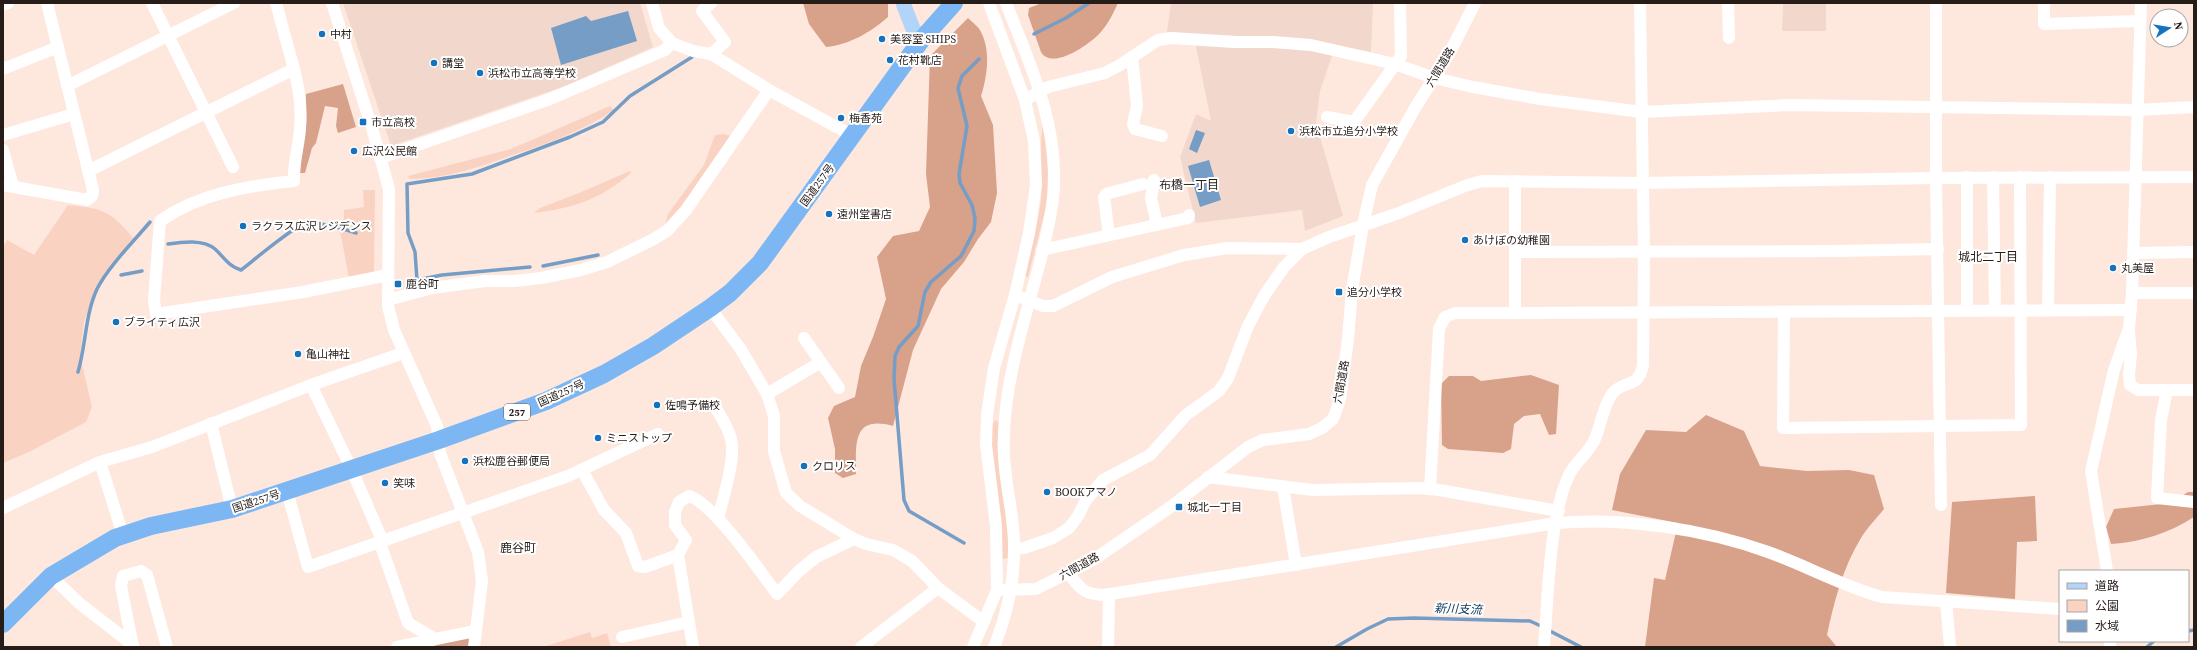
<svg xmlns="http://www.w3.org/2000/svg" width="2197" height="650" font-family="'Source Serif 4','Noto Sans JP',serif">
	<style>
		.built { fill: #f2d7cc }
		.green { fill: #fad2c1 }
		.forest { fill: #d8a18a }
		.water { fill: #759dc5 }
		.lines { fill: none; stroke-linecap: round; stroke-linejoin: round }
		.stream { stroke: #759dc5; stroke-width: 3.5 }
		.minor { stroke: #fff; stroke-width: 12 }
		.major { stroke: #b1d4f8; stroke-width: 15 }
		.highway { stroke: #7db7f3; stroke-width: 18 }
		.poi-dot { fill: #1472be; stroke: #fff; stroke-width: 1.5 }
		.labels { text-anchor: middle; stroke-width: 4; stroke-linejoin: round; paint-order: stroke }
		.shield { fill: #fff; stroke: #67605d; stroke-width: 1 }
		.shield-label { font-size: 10px; font-weight: bold; fill: #261c18 }
		.poi-label { font-size: 11px; fill: #261c18; stroke: #fff; text-anchor: start }
		.street-label { font-size: 11px; fill: #261c18; stroke: #fff }
		.neighbourhood-label { font-size: 12px; fill: #261c18; stroke: #fff }
		.water-label { font-size: 12px; font-style: italic; fill: #09365c; stroke: #fff }
	</style>
	<rect width="100%" height="100%" fill="#fee8de"/>
	<!-- built -->
	<g class="built">
		<polygon points="343,3 640,3 653,47 568,85 391,146"/>
		<polygon points="1171,3 1373,3 1371,52 1310,40 1167,32"/>
		<polygon points="1826,3 1826,31 1782,31 1783,4"/>
		<polygon points="1195,42 1273,44 1333,53 1320,91 1316,123 1343,216 1305,231 1302,210 1196,223 1180,157 1196,114 1211,121"/>
	</g>
	<!-- green -->
	<g class="green">
		<path d="M610 106 614 110C583 131 549 143 513 155 480 167 446 179 410 179L408 176 511 149Z"/>
		<path d="M1043 123 1048 169 1047 204 1028 277 1025 276C1030 251 1038 225 1041 200 1043 174 1039 148 1043 123Z"/>
		<polygon points="724,134 732,136 699,187 664,229 668,214 704,165 715,135"/>
		<path d="M630 171 631 173C601 199 574 208 534 213L540 208 579 193Z"/>
		<polygon points="363,190 375,190 374,273 349,278 340,231 344,221 344,210 364,207"/>
		<path d="M68 205C106 209 110 211 135 240L107 270 95 290 84 322 80 356 92 407 86 422 29 452 3 463V247L7 240 34 255Z"/>
		<path d="M996 420 999 423C998 469 1009 513 1009 558L1002 559 991 444 992 424Z"/>
		<polygon points="590,632 592,638 607,633 611,647 543,647"/>
	</g>
	<!-- forest -->
	<g class="forest">
		<path d="M803 3H888V17C871 32 849 45 826 47L809 24Z"/>
		<path d="M1042 3H1118C1113 14 1108 24 1100 33 1090 44 1052 71 1041 52L1028 15 1029 8Z"/>
		<path d="M968 18C972 22 979 27 981 32 991 51 987 77 981 96L993 125 997 193 991 222 978 239 964 262 941 289 913 350 893 426C852 415 856 444 856 474L843 478 835 473V449L828 418 834 406 855 397 861 366 873 337 886 299 877 257 893 236 919 231 930 207 926 174 930 56Z"/>
		<polygon points="343,84 356,127 338,133 336,126 338,108 325,106 316,143 312,148 305,173 300,173 306,94"/>
		<polygon points="1531,375 1559,385 1556,434 1549,435 1540,414 1524,416 1514,424 1511,449 1503,453 1448,449 1442,445 1441,384 1449,376 1473,376 1481,381"/>
		<path d="M1706 415 1744 431 1760 466 1807 471 1849 470 1874 475 1884 509C1876 519 1867 528 1861 538 1843 567 1834 602 1827 635L1837 647H1645L1654 578 1665 580 1678 523 1612 510 1620 474 1646 430 1686 432Z"/>
		<path d="M2188 492H2194V517C2169 533 2142 542 2111 544L2106 527 2114 509 2171 503Z"/>
		<polygon points="2035,496 2037,541 2017,542 2015,599 1946,593 1952,502"/>
		<polygon points="468,634 471,639 469,647 432,647 451,638"/>
	</g>
	<!-- water -->
	<g class="water">
		<polygon points="628,11 637,41 561,65 551,28 586,16 591,21"/>
		<polygon points="1196,130 1205,133 1197,153 1189,149"/>
		<polygon points="1209,160 1221,200 1200,207 1188,166"/>
	</g>
	<g class="lines">
		<!-- stream -->
		<g class="stream">
			<polyline points="1034,34 1066,18 1089,3"/>
			<path d="M168 244C182 242 203 239 215 249 224 257 229 267 241 270 253 261 296 224 307 223 324 223 340 228 356 233"/>
			<polyline points="543,266 598,255"/>
			<polyline points="530,267 442,275 417,280 415,252 408,233 407,184 472,174 570,137 603,122 630,96 692,57"/>
			<polyline points="121,275 142,271"/>
			<path d="M78 372C86 345 85 315 97 289 108 267 134 241 150 222"/>
			<polyline points="964,543 909,511 904,500 894,379 895,356 899,347 918,326 925,292 931,282 961,256 974,231 975,218 972,205 960,183 959,174 967,126 958,88 962,76 979,59"/>
			<polyline points="1548,630 1581,647"/>
			<polyline points="2188,631 2194,630"/>
			<polyline points="1336,647 1367,629 1388,619 1414,618 1530,621 1543,627"/>
			<polyline points="2147,647 2154,641"/>
		</g>
		<!-- minor -->
		<g class="minor">
			<polyline points="152,3 233,167"/>
			<polyline points="332,3 372,128 389,189 388,306 394,330 437,426 440,453 478,552 482,581 474,647"/>
			<polyline points="652,3 659,28 672,43"/>
			<polyline points="1728,3 1729,38"/>
			<polyline points="1936,3 1936,178 1941,505"/>
			<polyline points="2044,3 2044,24 2139,21"/>
			<polyline points="3,5 8,3"/>
			<polyline points="711,54 725,42 702,11 711,3"/>
			<polyline points="1132,57 1137,106 1133,124 1135,129 1162,136"/>
			<polyline points="3,69 58,47"/>
			<path d="M294 69C299 88 302 108 300 128 299 146 293 163 294 181 247 186 200 193 160 221L154 300 156 314 303 292 388 275"/>
			<polyline points="67,86 234,3"/>
			<polyline points="1025,100 1048,87 1105,73 1120,65 1158,40 1171,38 1234,42 1273,42 1311,45 1395,64 1434,78 1473,87 1540,99 1642,112 1788,105 2138,110 2194,107"/>
			<polyline points="1327,117 1354,122 1401,56 1400,3"/>
			<polyline points="3,135 74,114"/>
			<polyline points="3,150 13,186"/>
			<polyline points="380,158 550,99 665,50 672,43 693,51 711,54 769,90"/>
			<polyline points="88,171 294,69 276,3"/>
			<polyline points="1967,177 1967,310"/>
			<polyline points="1993,177 1995,310"/>
			<polyline points="1154,180 1151,198 1157,225"/>
			<polyline points="1515,181 1515,313 2131,310"/>
			<polyline points="3,185 87,200 92,196 93,190 47,3"/>
			<polyline points="1109,235 1104,197 1106,194 1143,184"/>
			<polyline points="1042,250 1188,218 1189,215"/>
			<polyline points="1515,252 1837,251 1938,249"/>
			<polyline points="2133,253 2194,252"/>
			<polyline points="2132,293 2194,293"/>
			<polyline points="1015,295 1043,306 1053,306 1112,277 1184,255 1228,248 1302,249 1329,237 1399,213 1465,186 1482,181 1642,183 1936,178 2194,177"/>
			<polyline points="388,300 432,288 485,281 515,281 541,278 581,270 607,262 652,240 667,231 686,210 769,90 853,136"/>
			<polyline points="710,308 740,348 767,394 774,416 774,451 786,493 800,506 854,539 866,544 893,550 912,561 938,588 984,622"/>
			<polyline points="2048,310 2050,177"/>
			<polyline points="1784,312 1783,428 2021,425 2020,177"/>
			<polyline points="2129,332 2131,354 2129,375 2130,385 2138,390 2194,390"/>
			<polyline points="804,338 839,388"/>
			<polyline points="311,385 351,468 383,542"/>
			<polyline points="2167,390 2161,420 2157,498 2194,502"/>
			<polyline points="767,394 821,362"/>
			<path d="M713 403C719 414 728 426 731 439 736 460 723 497 718 519"/>
			<polyline points="211,423 232,509"/>
			<polyline points="100,462 123,535"/>
			<polyline points="582,470 604,510 626,533 638,566 645,567 678,555"/>
			<polyline points="1208,477 1313,490 1420,488 1439,490 1559,511"/>
			<polyline points="1283,487 1296,565"/>
			<polyline points="1430,489 1439,329 1445,317 1455,313 1515,313"/>
			<polyline points="287,491 308,567 568,476 658,434"/>
			<polyline points="3,508 100,462 152,447 311,385 403,353"/>
			<polyline points="380,543 408,623 435,639"/>
			<polyline points="1014,549 1024,548 1053,538 1069,528 1078,516 1086,500 1103,480 1150,455 1186,415 1219,391 1228,378 1248,326 1264,296 1284,267 1302,249"/>
			<polyline points="2107,571 2091,471 2114,370 2129,328 2132,293 2141,3"/>
			<path d="M1068 573C1081 589 1083 594 1104 595L1556 523C1624 517 1704 529 1768 552 1807 566 1842 586 1882 597L2060 609"/>
			<polyline points="51,576 79,603 133,645"/>
			<polyline points="997,590 1036,589 1068,573 1093,560 1169,508 1248,447 1263,440 1309,434 1322,428 1333,419 1340,400 1348,339 1352,290 1363,225 1372,185 1415,108 1449,54 1475,3"/>
			<polyline points="1946,601 1950,647"/>
			<polyline points="622,637 689,622"/>
			<polyline points="2110,641 2110,647"/>
			<polyline points="133,647 121,586 123,576 141,571 147,575 167,647"/>
			<polyline points="397,647 475,631"/>
			<path d="M693 647 678 555 686 540 675 525V512L679 502 689 496C713 503 760 571 777 594L799 571 816 557 854 539"/>
			<polyline points="861,647 938,588"/>
			<polyline points="973,647 997,590 996,526 986,445 987,415 994,368 1015,295 1029,233 1036,185 1034,141 1025,100 989,3"/>
			<path d="M994 647C1007 615 1014 584 1014 550 1015 518 1005 486 1004 455 1003 443 1004 430 1005 418 1009 364 1030 303 1043 250 1048 227 1054 204 1054 181 1056 118 1028 60 1006 3"/>
			<polyline points="1108,647 1109,594"/>
			<path d="M1544 647C1548 600 1549 514 1570 473 1577 461 1589 452 1595 439 1601 425 1603 406 1612 394 1624 379 1638 390 1643 365L1644 251 1640 3"/>
		</g>
		<!-- major -->
		<polyline class="major" points="903,3 913,29 922,39"/>
		<!-- highway -->
		<polyline class="highway" points="3,624 51,576 115,538 151,526 232,509 439,440 546,401 604,374 653,346 710,308 730,293 760,263 922,39 954,3"/>
	</g>
	<!-- markers -->
	<g class="poi-dot">
		<circle cx="322" cy="34" r="4"/>
		<circle cx="882" cy="39" r="4"/>
		<circle cx="890" cy="60" r="4"/>
		<circle cx="434" cy="63" r="4"/>
		<circle cx="480" cy="73" r="4"/>
		<circle cx="841" cy="118" r="4"/>
		<rect x="359" y="118" width="8" height="8" rx="2"/>
		<circle cx="1291" cy="131" r="4"/>
		<circle cx="354" cy="151" r="4"/>
		<circle cx="829" cy="214" r="4"/>
		<circle cx="243" cy="226" r="4"/>
		<circle cx="1465" cy="240" r="4"/>
		<circle cx="2113" cy="268" r="4"/>
		<rect x="394" y="280" width="8" height="8" rx="2"/>
		<rect x="1335" y="288" width="8" height="8" rx="2"/>
		<circle cx="116" cy="322" r="4"/>
		<circle cx="298" cy="354" r="4"/>
		<circle cx="657" cy="405" r="4"/>
		<circle cx="598" cy="438" r="4"/>
		<circle cx="465" cy="461" r="4"/>
		<circle cx="804" cy="466" r="4"/>
		<circle cx="385" cy="483" r="4"/>
		<circle cx="1047" cy="492" r="4"/>
		<rect x="1175" y="503" width="8" height="8" rx="2"/>
	</g>
	<g class="labels">
		<!-- shield labels -->
		<rect class="shield" x="504" y="404" width="26" height="16" rx="3"/>
		<g class="shield-label">
			<text x="517" y="416">257</text>
		</g>
		<!-- poi labels -->
		<g class="poi-label">
			<text x="330" y="38">中村</text>
			<text x="890" y="43">美容室 SHIPS</text>
			<text x="898" y="64">花村靴店</text>
			<text x="442" y="67">講堂</text>
			<text x="488" y="77">浜松市立高等学校</text>
			<text x="849" y="122">梅香苑</text>
			<text x="371" y="126">市立高校</text>
			<text x="1299" y="135">浜松市立追分小学校</text>
			<text x="362" y="155">広沢公民館</text>
			<text x="837" y="218">遠州堂書店</text>
			<text x="251" y="230">ラクラス広沢レジデンス</text>
			<text x="1473" y="244">あけぼの幼稚園</text>
			<text x="2121" y="272">丸美屋</text>
			<text x="406" y="288">鹿谷町</text>
			<text x="1347" y="296">追分小学校</text>
			<text x="124" y="326">ブライティ広沢</text>
			<text x="306" y="358">亀山神社</text>
			<text x="665" y="409">佐鳴予備校</text>
			<text x="606" y="442">ミニストップ</text>
			<text x="473" y="465">浜松鹿谷郵便局</text>
			<text x="812" y="470">クロリス</text>
			<text x="393" y="487">笑味</text>
			<text x="1055" y="496">BOOKアマノ</text>
			<text x="1187" y="511">城北一丁目</text>
		</g>
		<!-- street labels -->
		<g class="street-label">
			<text transform="translate(1440 67) rotate(-59)" y="4">六間道路</text>
			<text transform="translate(817 185) rotate(-54)" y="4">国道257号</text>
			<text transform="translate(1341 382) rotate(-80)" y="4">六間道路</text>
			<text transform="translate(561 393) rotate(-24)" y="4">国道257号</text>
			<text transform="translate(256 501) rotate(-18)" y="4">国道257号</text>
			<text transform="translate(1079 566) rotate(-29)" y="4">六間道路</text>
		</g>
		<!-- neighbourhood labels -->
		<g class="neighbourhood-label">
			<text x="1189" y="189">布橋一丁目</text>
			<text x="1988" y="261">城北二丁目</text>
			<text x="518" y="552">鹿谷町</text>
		</g>
		<!-- water labels -->
		<g class="water-label">
			<text transform="translate(1458 609) rotate(2)" y="4">新川支流</text>
		</g>
	</g>
	<!-- border -->
	<rect width="2197" height="650" fill="none" stroke="#261c18" stroke-width="8"/>
	<!-- legend -->
	<rect x="2059" y="570" width="130" height="72" fill="#ffffff" stroke="#a8a4a3"/>
	<rect x="2067" y="583" width="20" height="6" fill="#b1d4f8" stroke="#a8a4a3"/>
	<text x="2095" y="590" font-size="12" fill="#261c18">道路</text>
	<rect x="2067" y="600" width="20" height="12" fill="#fad2c1" stroke="#a8a4a3"/>
	<text x="2095" y="610" font-size="12" fill="#261c18">公園</text>
	<rect x="2067" y="620" width="20" height="12" fill="#759dc5" stroke="#a8a4a3"/>
	<text x="2095" y="630" font-size="12" fill="#261c18">水域</text>
	<!-- north arrow -->
	<g transform="translate(2169 28) rotate(78)"><circle r="19" fill="#ffffff" stroke="#a8a4a3"/>
	<path d="M0-3L7 15L0 10L-7 15Z" fill="#1472be"/>
	<text y="-6" font-size="11" font-weight="bold" text-anchor="middle" fill="#261c18">N</text>
	</g>
</svg>
